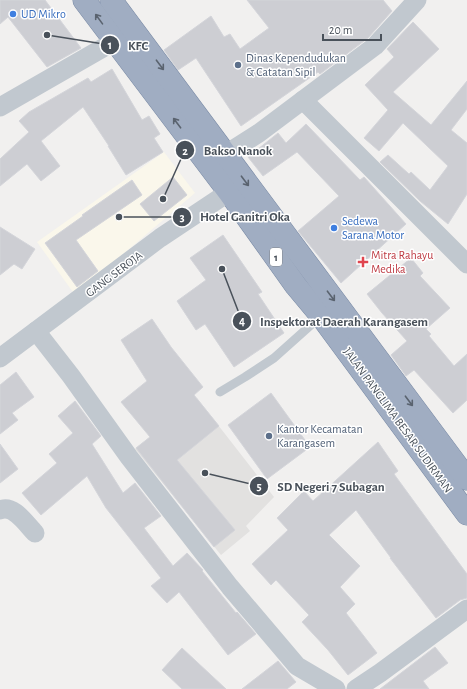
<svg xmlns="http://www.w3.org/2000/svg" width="467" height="689" font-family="'Alegreya Sans',sans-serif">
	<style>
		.commercial { fill: #faf7eb }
		.education { fill: #e2e1e0 }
		.building { fill: #cdced3; stroke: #d4d5da }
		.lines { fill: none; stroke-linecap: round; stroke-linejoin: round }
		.trunk-casing { stroke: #7889a4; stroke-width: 23 }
		.service { stroke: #c1c8cf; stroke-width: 9 }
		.minor { stroke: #c1c8cf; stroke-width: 19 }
		.trunk { stroke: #a0adc2; stroke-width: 22 }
		.oneway { stroke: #5a636f }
		.shop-dot { fill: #3f7fe0; stroke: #fff; stroke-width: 1.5 }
		.service-dot { fill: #5c6f8a; stroke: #fff; stroke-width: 1.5 }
		.health-dot { fill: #e0444e; stroke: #fff; stroke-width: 1.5 }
		.labels { text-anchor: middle; stroke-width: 3; stroke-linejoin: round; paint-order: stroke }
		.shield { fill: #fff; stroke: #80858c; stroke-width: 1 }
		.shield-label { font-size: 11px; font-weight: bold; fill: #49515a }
		.shop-label { font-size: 12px; fill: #366cbe; stroke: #fff; text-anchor: start }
		.service-label { font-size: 12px; fill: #4e5e75; stroke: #fff; text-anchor: start }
		.health-label { font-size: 12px; fill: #be3a42; stroke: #fff; text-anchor: start }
		.street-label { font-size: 12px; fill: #49515a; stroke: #fff }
		.leader { fill: none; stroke: #49515a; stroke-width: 1.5 }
		.callout-dot { fill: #49515a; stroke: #fff; stroke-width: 1.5 }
		.mark-label { font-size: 12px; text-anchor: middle; font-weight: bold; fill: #fff }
		.callout-label { font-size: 13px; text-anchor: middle; font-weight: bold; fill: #49515a; stroke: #fff; stroke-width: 3; stroke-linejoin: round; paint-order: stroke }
	</style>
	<rect width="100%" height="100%" fill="#f1f0ef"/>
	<!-- commercial -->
	<polygon class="commercial" points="164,152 195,193 75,295 37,242"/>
	<!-- education -->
	<polygon class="education" points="197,398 274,497 246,526 250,531 221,555 135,449"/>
	<!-- building -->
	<g class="building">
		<polygon points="0,0 45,0 81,48 47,67 8,17 0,24"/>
		<polygon points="247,0 383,0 392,11 368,38 320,74 318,72 241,126 196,58 178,70 164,50 211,16 224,37 230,34 240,49 269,28"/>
		<polygon points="413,22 439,49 393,92 431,125 467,81 467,109 451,130 467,143 467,194 448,224 420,201 380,162 388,155 409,174 411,172 430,190 448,166 403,123 379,151 364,138 388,110 365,85 394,57 387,49"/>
		<polygon points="112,69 142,120 149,116 160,134 154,138 163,152 126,175 108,146 109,146 83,107 41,141 60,166 41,181 27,164 0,186 0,159 29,132 19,121 29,112 88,78 91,82"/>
		<polygon points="306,124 360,180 364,177 406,224 341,283 298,231 339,196 297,152 263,176 248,157 278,133 286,143"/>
		<polygon points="173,177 187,195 154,221 140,204"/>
		<polygon points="132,180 142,195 76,240 98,271 77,287 45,243 83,216 82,215"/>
		<polygon points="0,227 35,249 22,269 14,264 0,275"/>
		<polygon points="223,235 262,292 258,294 284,333 234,367 205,324 196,330 177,301 206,280 190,258"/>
		<polygon points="411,258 423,273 420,276 450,308 426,329 431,334 429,336 454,366 467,354 467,400 453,413 414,370 406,376 391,355 407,341 382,313 367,294"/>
		<polygon points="152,319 171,347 203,387 194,395 219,426 177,460 235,530 214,547 136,448 150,437 121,402 147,381 121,340"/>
		<polygon points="16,372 34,397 12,413 18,420 0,434 0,385"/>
		<polygon points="271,393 310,447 267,479 228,425"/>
		<polygon points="75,401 101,436 92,444 123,493 135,483 161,516 144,528 173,566 187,553 203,570 202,571 236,613 237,612 256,634 228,655 179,592 167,603 151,586 161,578 106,508 87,476 41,515 22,493 57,463 49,454 73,433 58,416"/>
		<polygon points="378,442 398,471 394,474 467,574 467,598 460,600 436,618 390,558 391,558 356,510 329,535 360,566 340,587 355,604 346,613 377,653 348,675 328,650 302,622 309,615 276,580 271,585 252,564 288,530 277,518 304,491 313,501"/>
		<polygon points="0,444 18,469 0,483"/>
		<polygon points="435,647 448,663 423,681 429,689 380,689"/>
		<polygon points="182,648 226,689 182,689 162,670"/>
		<polygon points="278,661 296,682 287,689 242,689"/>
	</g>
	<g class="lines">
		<defs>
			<g id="trunk">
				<polyline points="84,0 229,192 296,286 321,316 467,514"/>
				<polyline points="111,0 467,479"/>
			</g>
		</defs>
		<!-- trunk casing -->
		<use href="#trunk" class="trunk-casing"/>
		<!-- service -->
		<polyline class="service" points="220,392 245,377 274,358 321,316"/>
		<!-- minor -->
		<g class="minor">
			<polyline points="303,100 467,264"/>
			<polyline points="0,107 115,41"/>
			<polyline points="226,154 259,133 375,46 417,0"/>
			<polyline points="36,331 71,376 129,457 230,587 297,666 336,689"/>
			<polyline points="0,358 160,238 229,192"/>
			<path d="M0 510C14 504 26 524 35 533"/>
			<polyline points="356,689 380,673 467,609"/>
		</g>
		<!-- trunk -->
		<use href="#trunk" class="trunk"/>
	</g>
	<!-- one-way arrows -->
	<defs><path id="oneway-shaft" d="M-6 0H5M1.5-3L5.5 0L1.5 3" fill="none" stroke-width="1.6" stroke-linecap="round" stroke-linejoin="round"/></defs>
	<g class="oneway">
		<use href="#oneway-shaft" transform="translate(99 19) rotate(-126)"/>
		<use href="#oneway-shaft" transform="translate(160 65) rotate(53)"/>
		<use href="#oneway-shaft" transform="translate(177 123) rotate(-127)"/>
		<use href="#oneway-shaft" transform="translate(245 181) rotate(53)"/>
		<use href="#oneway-shaft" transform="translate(331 296) rotate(53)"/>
		<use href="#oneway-shaft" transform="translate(409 401) rotate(53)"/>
	</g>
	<!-- markers -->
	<g class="shop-dot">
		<circle cx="13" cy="14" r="4"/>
		<circle cx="334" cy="228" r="4"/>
	</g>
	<g class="service-dot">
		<circle cx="238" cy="65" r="4"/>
		<circle cx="269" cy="436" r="4"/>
	</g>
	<path class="health-dot" d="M361 256h4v4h4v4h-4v4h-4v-4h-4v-4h4z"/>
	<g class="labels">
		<!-- shield labels -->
		<rect class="shield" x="270" y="248" width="12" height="18" rx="3"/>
		<g class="shield-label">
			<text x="276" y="261">1</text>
		</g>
		<!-- shop labels -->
		<g class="shop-label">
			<text x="21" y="18">UD Mikro</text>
			<text x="342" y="225">Sedewa<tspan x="342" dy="14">Sarana Motor</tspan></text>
		</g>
		<!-- service labels -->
		<g class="service-label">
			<text x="246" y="62">Dinas Kependudukan<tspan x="246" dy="14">&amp; Catatan Sipil</tspan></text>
			<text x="277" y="433">Kantor Kecamatan<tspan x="277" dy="14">Karangasem</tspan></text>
		</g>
		<!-- health labels -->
		<g class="health-label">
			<text x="371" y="259">Mitra Rahayu<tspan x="371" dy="14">Medika</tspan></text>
		</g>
		<!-- street labels -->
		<g class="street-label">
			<text transform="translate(114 274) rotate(-37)" y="4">GANG SEROJA</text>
			<text transform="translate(398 420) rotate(54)" y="4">JALAN PANGLIMA BESAR SUDIRMAN</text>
		</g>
	</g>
	<!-- callouts -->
	<path class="leader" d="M47 35L110 45M163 199L185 150M119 217L182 217M222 269L242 321M205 473L259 486"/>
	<g class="callout-dot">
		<circle cx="47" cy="35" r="4"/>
		<circle cx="163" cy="199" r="4"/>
		<circle cx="119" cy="217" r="4"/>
		<circle cx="222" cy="269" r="4"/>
		<circle cx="205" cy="473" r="4"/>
		<circle cx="110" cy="45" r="10"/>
		<circle cx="185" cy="150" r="10"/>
		<circle cx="182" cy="217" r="10"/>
		<circle cx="242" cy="321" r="10"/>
		<circle cx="259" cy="486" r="10"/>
	</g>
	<g class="mark-label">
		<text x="110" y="49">1</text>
		<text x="185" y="155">2</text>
		<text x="182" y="221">3</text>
		<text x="242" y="325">4</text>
		<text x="259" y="490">5</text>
	</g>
	<g class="callout-label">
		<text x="138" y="50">KFC</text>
		<text x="238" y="155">Bakso Nanok</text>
		<text x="245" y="221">Hotel Ganitri Oka</text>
		<text x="344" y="326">Inspektorat Daerah Karangasem</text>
		<text x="331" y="491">SD Negeri 7 Subagan</text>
	</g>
	<!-- scale -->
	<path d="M323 34v6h58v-6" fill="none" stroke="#49515a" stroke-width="2"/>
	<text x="329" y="34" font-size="12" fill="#49515a" stroke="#ffffff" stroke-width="3" paint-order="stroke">20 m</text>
</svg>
